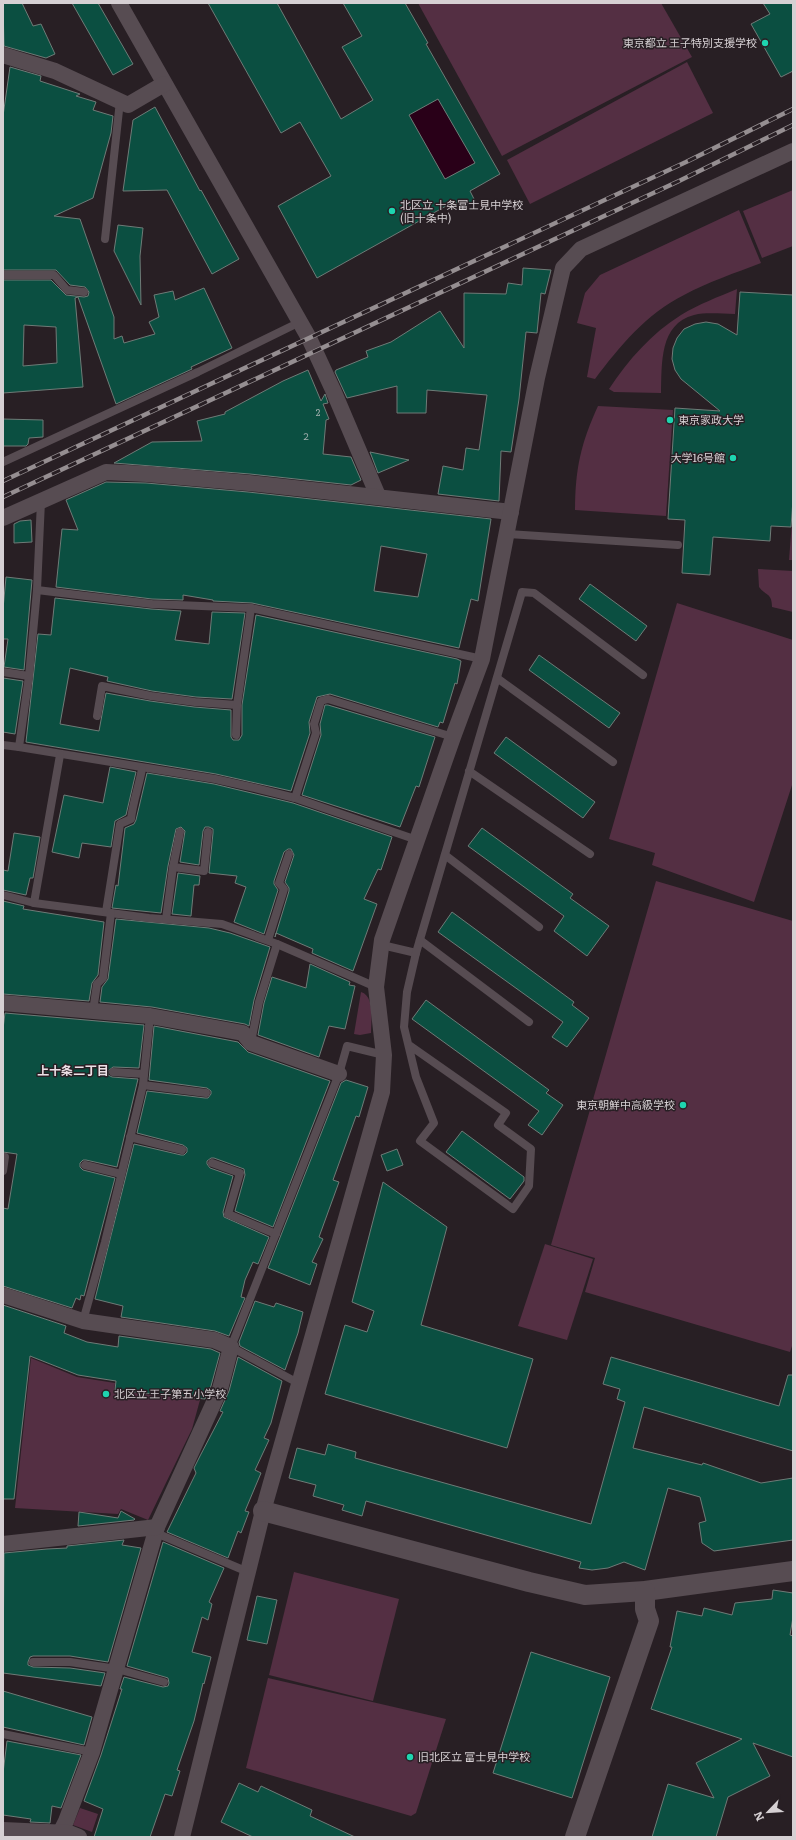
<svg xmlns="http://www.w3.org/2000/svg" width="796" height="1840" font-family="Literata,'Noto Sans JP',serif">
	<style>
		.green { fill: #542f43 }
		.water { fill: #290018 }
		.building { fill: #0b4f41; stroke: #6e7b77; fill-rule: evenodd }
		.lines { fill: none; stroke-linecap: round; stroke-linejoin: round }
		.service { stroke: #574c52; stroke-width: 8 }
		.minor { stroke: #574c52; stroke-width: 16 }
		.tertiary { stroke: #574c52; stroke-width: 20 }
		.rail-casing { stroke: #958e91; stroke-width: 4.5 }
		.rail { stroke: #281f24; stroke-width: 3; stroke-dasharray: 9; stroke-linecap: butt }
		.poi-dot { fill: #1ed5b0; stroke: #281f24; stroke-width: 1.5 }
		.labels { text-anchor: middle; stroke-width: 3; stroke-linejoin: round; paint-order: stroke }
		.number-label { font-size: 9px; fill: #a3b0ae }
		.poi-label { font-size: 11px; fill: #d6d0d3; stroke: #281f24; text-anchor: start }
		.neighbourhood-label { font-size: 12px; font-weight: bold; fill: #ecdfe5; stroke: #281f24 }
	</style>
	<rect width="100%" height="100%" fill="#281f24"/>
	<!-- green -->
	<g class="green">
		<polygon points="418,3 661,3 692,57 502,156"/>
		<polygon points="687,62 713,113 530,204 507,160"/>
		<polygon points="793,190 793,246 762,258 743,211"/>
		<path d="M739 210 761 263C735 273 708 282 684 295 646 314 620 346 595 379L587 377 596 328 577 323 585 293 600 275Z"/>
		<path d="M737 289 735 314C721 314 707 312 694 315 659 324 662 364 661 393L614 392 609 389C628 360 652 333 681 315 699 304 718 297 737 289Z"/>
		<path d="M598 406 673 410 666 516 575 510C575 469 581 443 598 406Z"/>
		<polygon points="793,509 793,560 789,560"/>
		<path d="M758 569 793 571V612L772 607C772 593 766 596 759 587Z"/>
		<polygon points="677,603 793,640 793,782 754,902 652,865 655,853 609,839"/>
		<polygon points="656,881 793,921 793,1343 790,1352 585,1292 595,1258 551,1245"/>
		<path d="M361 992C375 996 371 1022 371 1033L360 1035 354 1034Z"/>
		<polygon points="545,1244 593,1259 567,1340 518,1326"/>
		<polygon points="31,1358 77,1377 115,1383 114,1391 200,1400 192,1429 148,1520 121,1509 118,1514 15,1508"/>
		<polygon points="294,1572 399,1599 373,1701 269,1675"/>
		<polygon points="268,1678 446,1719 416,1813 411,1816 246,1768"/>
		<polygon points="80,1808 98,1814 92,1832 73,1825"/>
	</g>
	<!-- water -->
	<polygon class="water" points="438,99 475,163 445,179 409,115"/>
	<!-- building -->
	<g class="building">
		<polygon points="3,3 22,3 33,26 41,24 55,54 46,58 4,46"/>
		<polygon points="72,3 98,3 133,64 113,75"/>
		<path d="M208 3H277L341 119 373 100 342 47 362 36 343 3H405L428 43 426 44 500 174 470 191 475 201 460 209 455 201 317 278 278 206 331 176 300 122 281 133ZM438 99 475 163 445 179 409 115Z"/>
		<polygon points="763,3 793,3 793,71 781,77 751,24 770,14"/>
		<path d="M10 67 41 76 40 81 80 94 76 96 96 102 93 110 113 116 111 133 93 198 54 216 80 219 114 317V339L122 336 124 343 155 334 149 322 159 317 154 295 173 291 175 300 204 288 232 348 191 367 192 369 116 404 78 297 75 298 83 387 3 393V280H51L66 295 84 297 88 296 89 292 85 287 70 285 56 270H3V116ZM24 325 56 327 57 363 23 366Z"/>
		<polygon points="155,107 200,191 201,190 239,259 212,274 167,190 123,191 133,120"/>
		<polygon points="118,225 143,228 140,256 141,305 114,251"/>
		<polygon points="523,268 551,270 545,294 541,293 537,333 526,332 519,399 511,452 501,451 499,501 438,494 443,466 463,470 466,448 479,450 487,395 427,390 426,413 397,413 397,386 347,398 335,372 336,370 368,357 366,351 391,342 440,311 464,348 464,293 506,294 508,283 522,285"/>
		<polygon points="740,292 793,295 793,500 791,527 771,526 770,541 713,537 710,575 682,573 685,520 668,519 675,408 720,411 681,379 675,370 672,359 673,348 677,338 684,329 695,324 706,322 718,324 737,335"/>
		<polygon points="308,370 321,401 325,394 328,403 323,404 329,419 326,420 323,454 351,457 361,480 351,485 250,474 114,463 152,442 202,441 197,421 225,414 225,412 283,381"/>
		<polygon points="3,419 43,420 43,437 29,438 28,444 26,446 3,446"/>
		<polygon points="370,452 409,460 378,473"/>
		<path d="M106 482 146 483 248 492 491 519 478 601 471 599 459 648 252 603 213 601V600L183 595V600L152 599 56 587 62 529 78 530 66 500ZM381 546 427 554 418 597 374 591Z"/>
		<polygon points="31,520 32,542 14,543 14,524 20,521"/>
		<polygon points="6,577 32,580 24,670 4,667 8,639 3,639 3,609"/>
		<polygon points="590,584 647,626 636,641 579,599"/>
		<polygon points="55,598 151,609 181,611 175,640 209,644 212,612 245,613 232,699 196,697 152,691 107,681 108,677 70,668 60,724 99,731 106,693 150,701 194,707 231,710 231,737 233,740 239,740 242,735 242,705 256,615 457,659 461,661 457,684 455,683 443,723 440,722 438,727 330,694 317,697 309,722 310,733 291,791 216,774 26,742 38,634 51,635"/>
		<polygon points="539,655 620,713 609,728 529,670"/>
		<polygon points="3,678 23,681 15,734 3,732"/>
		<polygon points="325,705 328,705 435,737 419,787 416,786 400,827 302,795 321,735 320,724"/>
		<polygon points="506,737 595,802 583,818 494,753"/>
		<polygon points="110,767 136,772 126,815 115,821 111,847 82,843 79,858 52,852 64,795 103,803"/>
		<polygon points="147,773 214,784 293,803 392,837 381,870 378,869 364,899 377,904 353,971 312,953 313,949 276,933 275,937 289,891 289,888 285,882 294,855 291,849 288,849 284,852 274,881 274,884 278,890 264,934 234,922 246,887 235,883 237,876 209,873 213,833 213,829 209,827 205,827 203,831 199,865 180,862 185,831 181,827 176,829 168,866 161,913 112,908 116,885 118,886 125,828 134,824 136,820"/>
		<polygon points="482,828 573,894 570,898 609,926 587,956 554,931 564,916 468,846"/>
		<polygon points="14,833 40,837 33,878 30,878 26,895 3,890 3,870 8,871"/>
		<polygon points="178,873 200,876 199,885 194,885 191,916 172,914"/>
		<polygon points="3,901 24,906 23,909 104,922 98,975 92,983 89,1001 3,994"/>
		<polygon points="452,912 574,1002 572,1005 589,1018 567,1047 552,1037 563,1022 438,932"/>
		<polygon points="116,919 209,928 230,933 270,947 254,1000 249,1026 245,1024 152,1007 100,1002 102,987 108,979"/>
		<polygon points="310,964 350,982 349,985 355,986 345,1029 329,1026 319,1057 258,1035 264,1003 272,977 306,988"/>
		<polygon points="426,1000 549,1090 546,1093 563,1105 542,1135 528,1125 539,1111 412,1019"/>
		<polygon points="5,1013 144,1025 139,1068 113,1067 108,1071 108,1075 112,1077 138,1079 117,1167 86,1160 83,1160 80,1163 80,1167 83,1170 115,1178 84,1296 81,1295 80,1300 76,1298 72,1308 3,1286 3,1208 8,1209 17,1154 3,1152 3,1029"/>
		<polygon points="154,1026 238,1042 248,1052 330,1081 273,1227 235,1211 245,1175 244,1169 214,1158 211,1158 207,1161 207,1164 210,1168 233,1176 223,1212 224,1217 269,1237 258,1264 253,1262 245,1280 241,1297 245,1298 229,1336 215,1331 121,1317 123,1306 95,1299 134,1144 181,1155 184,1155 187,1152 187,1148 183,1145 137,1133 147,1091 205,1098 208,1098 211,1094 211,1091 207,1088 149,1080"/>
		<polygon points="346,1080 368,1087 359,1117 356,1116 333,1180 339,1182 319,1237 323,1239 312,1262 317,1264 310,1285 268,1268 341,1083"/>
		<polygon points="462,1131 524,1177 524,1181 510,1199 446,1152"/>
		<polygon points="397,1149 403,1165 387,1171 381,1155"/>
		<polygon points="383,1182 447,1227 421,1325 533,1359 507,1448 325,1394 345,1325 367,1332 374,1311 352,1302"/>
		<polygon points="255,1301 274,1307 276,1303 303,1312 298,1333 285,1370 240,1346 239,1342"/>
		<polygon points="3,1305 66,1326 64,1333 87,1342 118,1347 119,1336 211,1349 220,1353 211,1386 205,1399 115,1390 116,1381 78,1375 30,1356 14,1499 3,1499"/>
		<polygon points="238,1357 282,1381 271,1423 264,1438 269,1440 255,1470 261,1473 245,1511 249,1512 241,1533 238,1531 228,1558 167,1532 196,1473 194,1468 200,1456 223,1412 220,1411 229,1391"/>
		<polygon points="611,1357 779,1406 788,1375 793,1375 793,1451 644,1407 633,1448 702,1465 703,1463 761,1483 793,1478 793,1540 714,1551 702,1543 699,1523 706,1521 700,1497 668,1488 645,1570 624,1562 608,1568 592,1570 579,1568 581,1562 366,1501 362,1516 342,1510 344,1505 313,1496 316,1485 289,1478 297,1448 325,1455 328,1444 356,1452 355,1458 591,1524 625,1402 617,1399 620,1389 603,1384"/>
		<polygon points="121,1511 135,1519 134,1520 78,1526 79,1512 118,1518"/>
		<polygon points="124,1540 122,1545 141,1548 108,1662 70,1656 33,1656 30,1657 28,1662 28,1665 33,1667 70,1668 105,1673 101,1686 3,1673 4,1553 47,1549 67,1548 67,1546"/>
		<polygon points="163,1542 224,1568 209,1602 212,1604 208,1620 202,1617 192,1652 211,1657 204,1684 203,1683 194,1721 177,1770 180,1771 172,1796 165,1794 150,1837 94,1837 103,1809 84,1801 101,1755 122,1689 120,1689 124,1677 163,1687 168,1686 169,1683 168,1678 165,1677 127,1666"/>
		<polygon points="773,1590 793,1593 793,1617 790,1635 793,1636 793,1757 753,1743 770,1776 728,1797 716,1837 652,1837 668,1784 714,1798 696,1763 742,1739 651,1709 672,1647 670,1647 677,1611 702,1616 704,1608 732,1615 735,1603 772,1599"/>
		<polygon points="257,1596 277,1600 267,1644 247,1640"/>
		<polygon points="531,1652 610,1677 572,1798 493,1773"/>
		<polygon points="3,1691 92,1717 84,1745 3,1727"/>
		<polygon points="7,1741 81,1755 61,1808 52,1806 50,1823 30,1822 31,1819 3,1815 3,1773"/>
		<polygon points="239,1783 258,1792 261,1786 312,1810 310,1816 355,1837 253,1837 221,1822"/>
	</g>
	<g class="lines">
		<!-- service -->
		<g class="service">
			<polyline points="105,239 120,101"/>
			<polyline points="3,275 54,275 67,290 84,292"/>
			<polyline points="3,462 198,372 300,322"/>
			<polyline points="41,501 37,590 29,676 19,747 215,779 255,788 295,798 417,840"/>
			<polyline points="507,534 678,545"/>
			<polyline points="37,590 152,604 251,608 482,659"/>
			<polyline points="3,672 29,676"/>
			<polyline points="497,678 613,762"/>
			<polyline points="97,716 102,686 151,696 195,702 237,705"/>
			<polyline points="236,735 237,705 251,608"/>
			<polyline points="3,745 19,747"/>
			<polyline points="469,771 590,854"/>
			<polyline points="295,798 316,733 314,724 321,701 328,699 453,737"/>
			<polyline points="445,855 539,927"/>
			<polyline points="173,867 204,871 208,832"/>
			<polyline points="3,895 34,903 149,918 222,924 277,944 376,987"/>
			<polyline points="34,903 60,755"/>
			<path d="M106 912 120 824 131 819C133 801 139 786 142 769"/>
			<polyline points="166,919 173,867 180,832"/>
			<polyline points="268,940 284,889 279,883 289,854"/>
			<polyline points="420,940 529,1022"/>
			<polyline points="382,945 416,953"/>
			<polyline points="93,1011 97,984 103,978 111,913"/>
			<polyline points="251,1042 259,1002 277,944"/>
			<polyline points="409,1045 506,1113 498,1125 531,1149 529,1186 513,1209 420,1141 434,1123 416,1077 404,1027 407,992 416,953 522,592 534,593 643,675"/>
			<polyline points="113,1072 144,1074"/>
			<polyline points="143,1085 206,1093"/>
			<polyline points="130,1137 182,1150"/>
			<polyline points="3,1157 5,1157 3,1171"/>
			<polyline points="212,1163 240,1173 228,1214 276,1234"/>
			<polyline points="85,1165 121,1174"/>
			<polyline points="83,1321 105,1242 143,1085 150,1016"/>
			<polyline points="298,1383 231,1347 339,1074 347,1046 384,1055"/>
			<polyline points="156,1533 248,1572"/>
			<polyline points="33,1662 70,1662 117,1669 164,1682"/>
			<polyline points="3,1734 92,1752"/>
		</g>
		<!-- minor -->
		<g class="minor">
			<polyline points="119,3 309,338 333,390 378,496"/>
			<polyline points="3,55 55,71 128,105 164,84"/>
			<polyline points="3,518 106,472 147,474 249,483 511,512"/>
			<polyline points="3,1003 150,1016 243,1033 251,1043 339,1074"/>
			<polyline points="3,1295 83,1321 214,1340 231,1347 220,1389 157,1527 92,1752 66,1821 58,1837"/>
			<polyline points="3,1544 157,1527"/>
			<polyline points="3,1830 69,1833 79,1837"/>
			<polyline points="182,1837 263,1511 382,1092 384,1055 376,987 382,940 453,737 482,659 537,378 563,268 581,249 793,151"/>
		</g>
		<!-- tertiary -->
		<g class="tertiary">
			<polyline points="263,1511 529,1582 585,1595 645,1591 793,1571"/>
			<polyline points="575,1837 649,1621 645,1609 645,1591"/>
		</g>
		<defs>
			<g id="rail">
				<polyline points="3,481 686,162 793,109"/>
				<polyline points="3,497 679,181 793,125"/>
			</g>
		</defs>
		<!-- rail casing -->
		<use href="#rail" class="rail-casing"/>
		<!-- rail -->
		<use href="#rail" class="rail"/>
	</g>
	<!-- markers -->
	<g class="poi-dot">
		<circle cx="765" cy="43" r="4"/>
		<circle cx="392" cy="211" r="4"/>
		<circle cx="670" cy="420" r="4"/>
		<circle cx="733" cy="458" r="4"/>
		<circle cx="683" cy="1105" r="4"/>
		<circle cx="106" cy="1394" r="4"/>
		<circle cx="410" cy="1757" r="4"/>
	</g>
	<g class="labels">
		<!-- number labels -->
		<g class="number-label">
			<text x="318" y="416">2</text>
			<text x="306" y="440">２</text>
		</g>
		<!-- poi labels -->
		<g class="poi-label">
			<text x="757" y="47" text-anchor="end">東京都立 王子特別支援学校</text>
			<text x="400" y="209">北区立 十条富士見中学校<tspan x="400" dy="13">(旧十条中)</tspan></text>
			<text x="678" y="424">東京家政大学</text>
			<text x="725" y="462" text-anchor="end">大学16号館</text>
			<text x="675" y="1109" text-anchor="end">東京朝鮮中高級学校</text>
			<text x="114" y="1398">北区立 王子第五小学校</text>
			<text x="418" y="1761">旧北区立 富士見中学校</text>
		</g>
		<!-- neighbourhood labels -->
		<g class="neighbourhood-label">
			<text x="73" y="1075">上十条二丁目</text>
		</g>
	</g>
	<!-- border -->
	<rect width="796" height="1840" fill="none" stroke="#d6d0d3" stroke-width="8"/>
	<!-- north arrow -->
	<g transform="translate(768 1812) rotate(245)" stroke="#281f24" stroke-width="3" paint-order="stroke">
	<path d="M0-3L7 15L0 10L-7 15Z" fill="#d6d0d3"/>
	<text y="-6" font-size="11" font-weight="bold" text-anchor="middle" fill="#d6d0d3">N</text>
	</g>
</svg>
